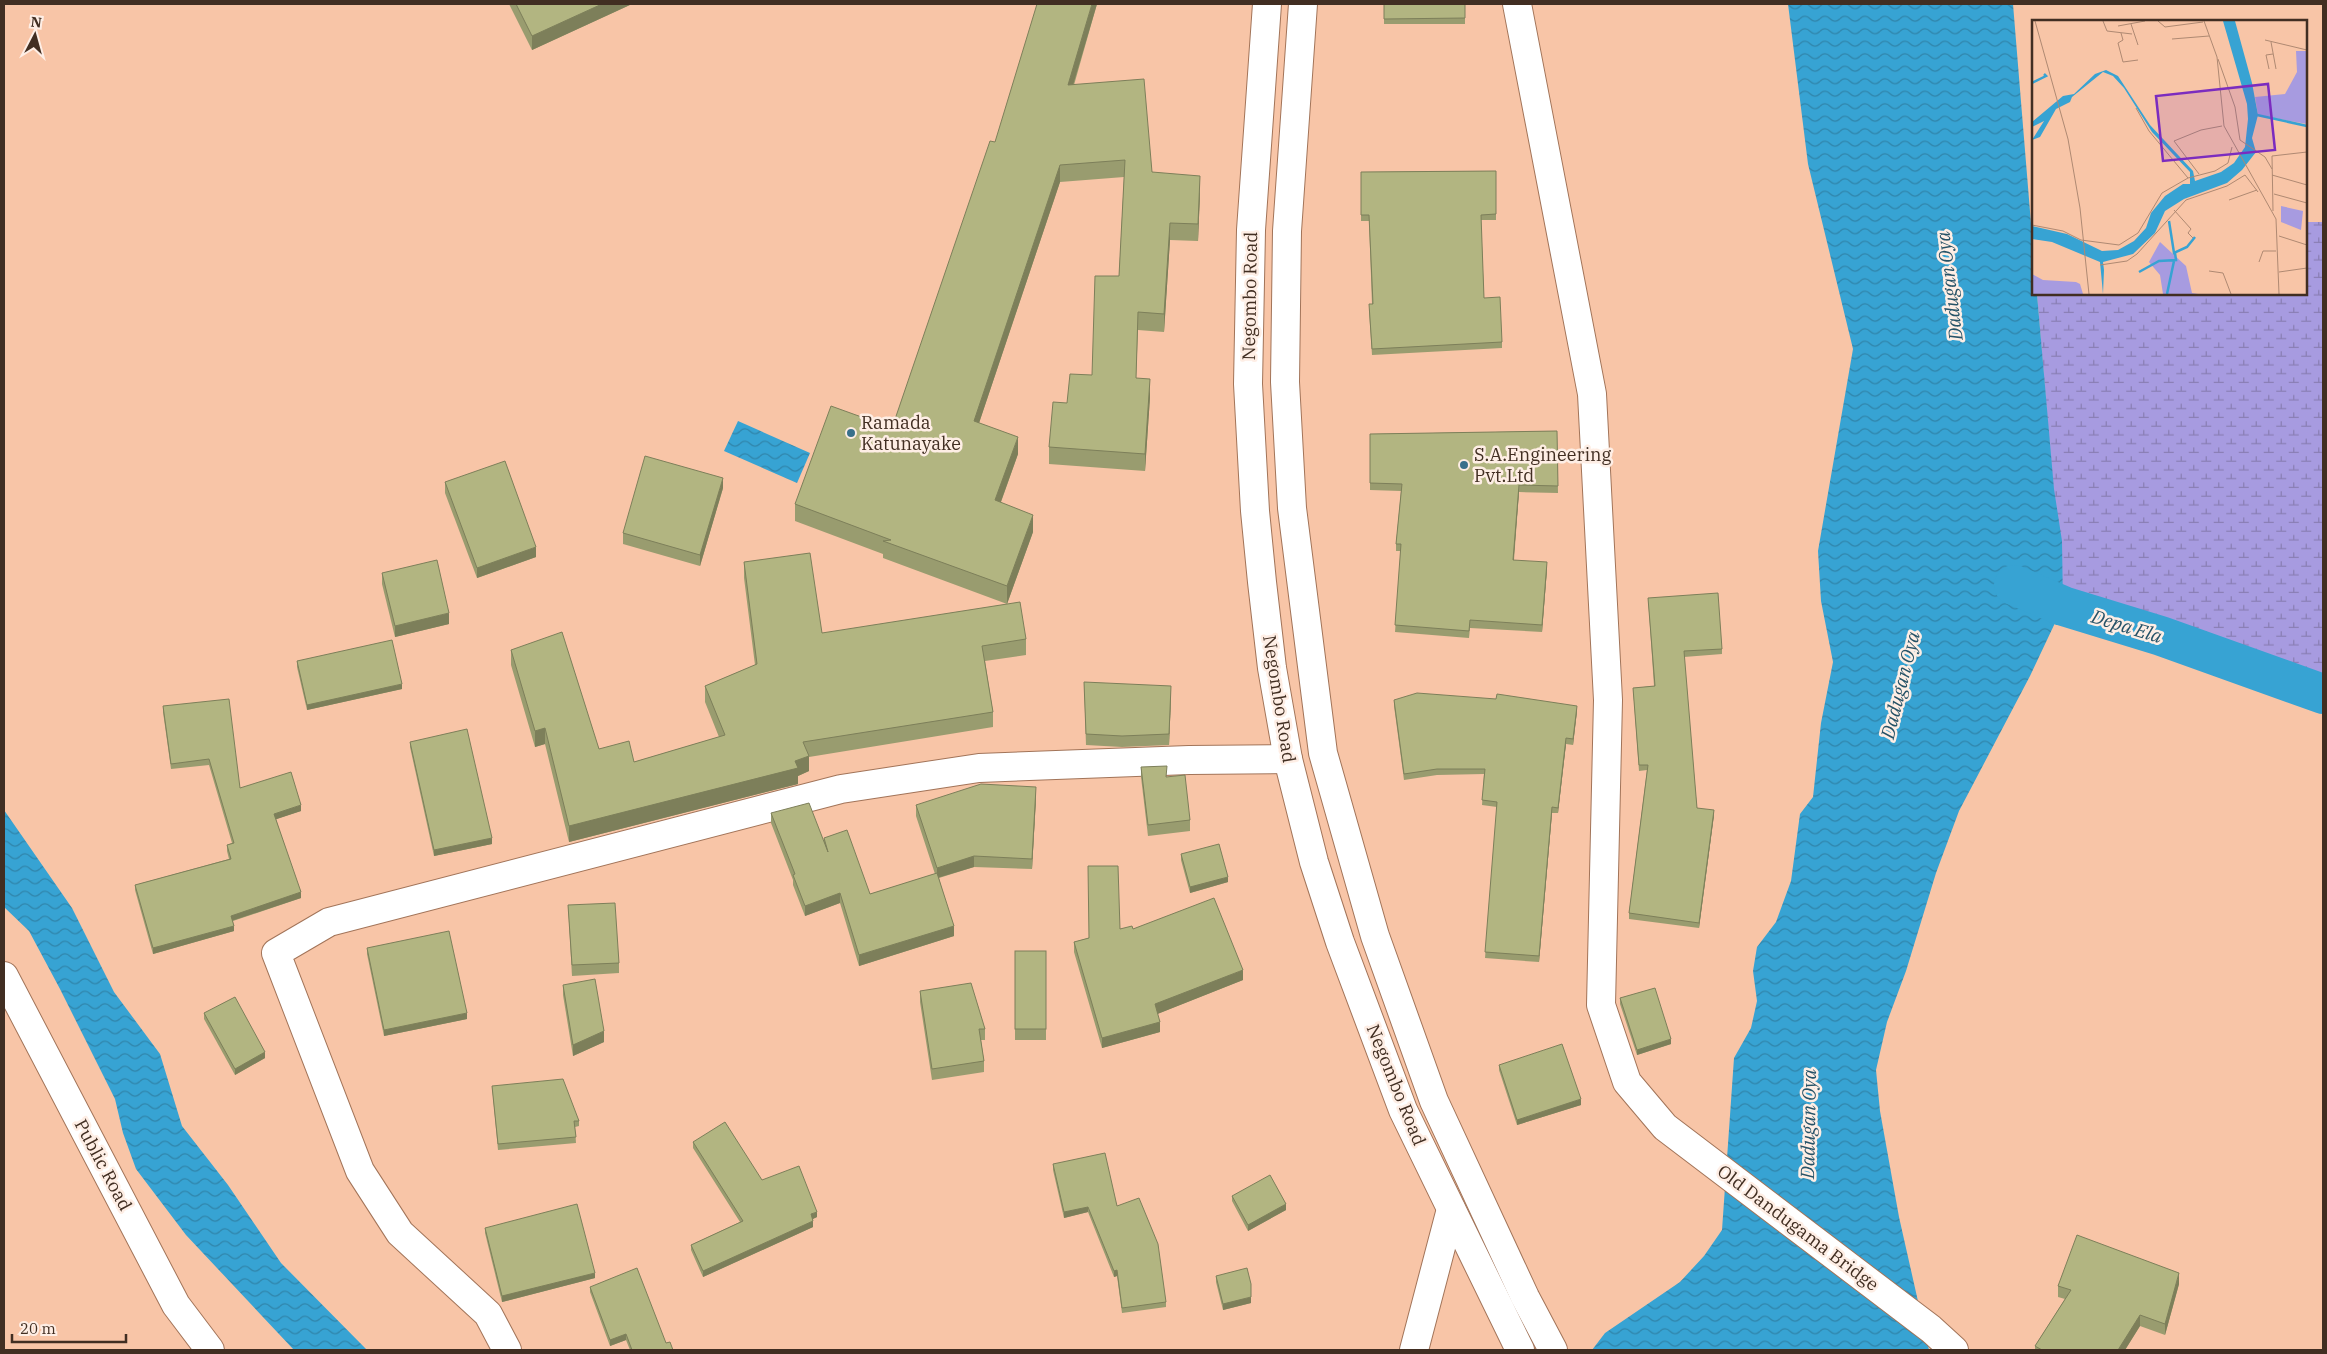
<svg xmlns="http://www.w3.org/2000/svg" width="2327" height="1354" font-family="'IBM Plex Serif',serif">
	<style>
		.wetland { fill: url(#wetland-marsh) }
		.water { fill: url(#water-waves) }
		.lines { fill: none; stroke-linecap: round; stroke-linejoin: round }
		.canal { stroke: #37a3d3; stroke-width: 40 }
		.street-casing { stroke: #a27459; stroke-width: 30 }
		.secondary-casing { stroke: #a27459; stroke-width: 30 }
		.highway-casing { stroke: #a27459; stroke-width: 30 }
		.street { stroke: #fff; stroke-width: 28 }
		.secondary { stroke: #fff; stroke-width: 28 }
		.highway { stroke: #fff; stroke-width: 28 }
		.wall { fill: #999c6f }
		.shaded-wall { fill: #7d7f5a }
		.building { fill: #b2b581; stroke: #7d7f5a }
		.poi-dot { fill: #39708b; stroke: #feeee5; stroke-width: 2 }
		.labels { text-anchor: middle; stroke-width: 5; stroke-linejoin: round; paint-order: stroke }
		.street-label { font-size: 18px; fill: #412e22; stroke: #feeee5 }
		.poi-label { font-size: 18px; fill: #412e22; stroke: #feeee5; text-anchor: start }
		.water-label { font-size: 19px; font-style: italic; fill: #265267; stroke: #feeee5 }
		.inset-river { fill: none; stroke: #37a3d3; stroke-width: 2.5 }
		.inset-road { fill: none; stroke: #af8972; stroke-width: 1 }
		.view { fill: #7b2cbf; fill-opacity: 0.15; stroke: #7b2cbf; stroke-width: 2.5 }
		.inset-edge { fill: none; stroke: #412e22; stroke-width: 2.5 }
	</style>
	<defs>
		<pattern id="wetland-marsh" width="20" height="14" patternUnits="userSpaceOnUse" patternTransform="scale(1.25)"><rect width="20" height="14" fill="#a79be0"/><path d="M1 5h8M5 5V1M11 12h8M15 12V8" fill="none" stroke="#8a7fb5"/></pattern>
		<pattern id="water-waves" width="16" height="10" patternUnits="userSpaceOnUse" patternTransform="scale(1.25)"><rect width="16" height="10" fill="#37a3d3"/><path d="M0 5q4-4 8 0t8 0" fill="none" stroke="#3085ab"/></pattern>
	</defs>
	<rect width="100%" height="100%" fill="#f8c5a7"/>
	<!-- wetland -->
	<polygon class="wetland" points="2306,222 2323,222 2323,686 2063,606 2037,294 2306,294"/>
	<!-- water -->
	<g class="water">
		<polygon points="1788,4 2013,4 2033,248 2033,294 2037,294 2054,489 2062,541 2063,606 2030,676 1959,811 1936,873 1906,971 1887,1022 1876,1070 1880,1111 1899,1217 1929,1350 1592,1350 1605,1333 1680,1282 1704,1256 1722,1230 1734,1058 1751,1028 1757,1001 1753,971 1757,947 1776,922 1791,881 1800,814 1813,797 1821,723 1833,662 1821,601 1818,551 1853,349 1808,164"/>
		<polygon points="738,421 810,453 797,483 724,451"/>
		<polygon points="4,810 72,908 114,992 160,1054 182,1126 228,1185 281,1263 367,1350 294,1350 186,1235 136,1169 123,1133 115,1099 60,989 29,931 4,907"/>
	</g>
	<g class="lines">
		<!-- canal -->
		<polyline class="canal" points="2014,585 2063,606 2161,636 2323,694"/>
		<defs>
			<g id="street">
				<polyline points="4,976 176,1305 210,1350"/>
				<polyline points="507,1350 488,1314 400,1233 360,1171 276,953 329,922 841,789 979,768 1189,760 1288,759"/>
			</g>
			<g id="secondary">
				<polyline points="1517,4 1592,394 1608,700 1601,1005 1627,1082 1665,1127 1931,1329 1954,1350"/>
				<polyline points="1414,1350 1451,1209"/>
			</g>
			<g id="highway">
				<polyline points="1267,4 1251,230 1248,384 1255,511 1262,582 1272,668 1288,759 1314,862 1340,942 1403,1110 1520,1350"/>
				<polyline points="1303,4 1287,231 1285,382 1292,508 1323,753 1375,936 1434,1101 1525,1297 1553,1350"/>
			</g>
		</defs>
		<!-- street casing -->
		<use href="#street" class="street-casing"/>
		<!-- secondary casing -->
		<use href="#secondary" class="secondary-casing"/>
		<!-- highway casing -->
		<use href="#highway" class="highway-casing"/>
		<!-- street -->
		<use href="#street" class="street"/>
		<!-- secondary -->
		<use href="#secondary" class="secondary"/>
		<!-- highway -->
		<use href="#highway" class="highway"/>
	</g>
	<!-- wall -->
	<g class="wall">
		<polygon points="509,4 632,4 532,50"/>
		<polygon points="1097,4 1074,85 1152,172 1200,193 1198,241 1170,240 1164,332 1138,330 1136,378 1150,397 1145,471 1049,464 1049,447 1067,403 1092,375 1119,276 1124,177 1060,182 979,423 1018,454 1001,502 1033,532 1007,604 883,558 883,554 795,521 795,504 892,428 995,142"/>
		<rect x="1384" y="4" width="81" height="20"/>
		<polygon points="1496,171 1496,220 1481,220 1484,298 1502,342 1502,348 1372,355 1369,310 1372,304 1369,221 1361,221 1361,172"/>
		<polygon points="1557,431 1558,493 1519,492 1514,560 1547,569 1542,632 1470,628 1469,638 1395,632 1401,551 1396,551 1396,544 1401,491 1370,490 1370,434"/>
		<polygon points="445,482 536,557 477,578 445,493"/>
		<polygon points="723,488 700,566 623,544 623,533"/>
		<polygon points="744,562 822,633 1026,639 1026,655 985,661 993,712 993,727 809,757 809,771 798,776 798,784 569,842 545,744 535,747 511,665 511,650 599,749 634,762 719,737 705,702 705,686 755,665 744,578"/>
		<polygon points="382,573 449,624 395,637 382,584"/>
		<polygon points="1648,598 1722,649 1722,654 1684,657 1697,808 1714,815 1699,928 1629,919 1629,913 1647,770 1639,771 1633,688 1654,686"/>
		<polygon points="297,661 402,689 307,710 297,667"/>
		<polygon points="1084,682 1171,697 1169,745 1122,747 1086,745"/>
		<polygon points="1394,700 1577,711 1573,745 1566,744 1558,813 1552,813 1539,962 1485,958 1497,807 1482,805 1484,774 1437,775 1404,780 1394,706"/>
		<polygon points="163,706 240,788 301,811 276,819 301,898 233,921 234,931 153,954 135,890 135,885 229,859 227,851 227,845 232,843 209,765 171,769 163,712"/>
		<polygon points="410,742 492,844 434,856 410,747"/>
		<polygon points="1141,767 1167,777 1190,820 1190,831 1148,836 1141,777"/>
		<polygon points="1036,798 1032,869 974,867 939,878 954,936 859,966 840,903 805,916 793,885 793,880 771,823 771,813 824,841 824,838 870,894 935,874 916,816 916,805"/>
		<polygon points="1181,854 1228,882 1190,893 1181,860"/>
		<polygon points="568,905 619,963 619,973 572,976"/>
		<polygon points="1120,929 1133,929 1243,980 1157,1014 1160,1032 1102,1048 1074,952 1074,942"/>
		<polygon points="367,948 467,1019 384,1036 367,954"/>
		<rect x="1015" y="951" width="31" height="89"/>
		<polygon points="563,985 604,1042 573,1056 563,995"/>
		<polygon points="920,991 985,1029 985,1040 981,1040 984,1061 984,1072 932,1080 920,1002"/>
		<polygon points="1620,998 1671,1044 1637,1055 1620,1004"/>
		<polygon points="204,1013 265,1058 235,1075 204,1019"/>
		<polygon points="1499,1065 1581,1105 1517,1125 1499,1070"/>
		<polygon points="492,1086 579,1121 579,1126 575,1127 576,1143 498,1150"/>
		<polygon points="693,1142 762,1180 817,1217 812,1219 813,1227 703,1277 691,1250 691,1245 740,1222 693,1148"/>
		<polygon points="1053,1164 1117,1206 1166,1302 1166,1307 1122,1313 1117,1276 1114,1277 1088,1212 1064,1218 1053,1170"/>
		<polygon points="1232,1196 1286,1210 1248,1231 1232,1201"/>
		<polygon points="485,1228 595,1278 502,1302 485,1233"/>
		<polygon points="1216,1276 1251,1303 1223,1310 1216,1282"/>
		<polygon points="2179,1284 2165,1335 2140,1326 2125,1350 2035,1350 2035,1346 2065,1299 2058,1297 2058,1286"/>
		<polygon points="590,1287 666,1343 673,1350 630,1350 626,1340 610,1346 590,1292"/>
	</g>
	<!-- shaded-wall -->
	<g class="shaded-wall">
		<polygon points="602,4 632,4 532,50 532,36"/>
		<polygon points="1092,4 1097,4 1068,102 1068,85"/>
		<polygon points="1060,165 1060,182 974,438 974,421"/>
		<polygon points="1200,176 1200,193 1198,241 1198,224"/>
		<polygon points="1170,223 1170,240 1164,332 1164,314"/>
		<polygon points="1150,379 1150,397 1145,471 1145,454"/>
		<polygon points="1018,437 1018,454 995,518 995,500"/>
		<polygon points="723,478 723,488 700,566 700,555"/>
		<polygon points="1519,485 1519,492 1513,567 1513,560"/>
		<polygon points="1033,515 1033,532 1007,604 1007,586"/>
		<polygon points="536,547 536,557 477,578 477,568"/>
		<polygon points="1547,562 1547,569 1542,632 1542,625"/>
		<polygon points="449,613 449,624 395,637 395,626"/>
		<polygon points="402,684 402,689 307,710 307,705"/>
		<polygon points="1171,686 1171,697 1169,745 1169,734"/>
		<polygon points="1577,706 1577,711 1573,745 1573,739"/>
		<polygon points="545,728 545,744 535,747 535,731"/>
		<polygon points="1566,738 1566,744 1558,813 1558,808"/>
		<polygon points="809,756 809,771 798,776 798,784 569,842 569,826 795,761"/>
		<polygon points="1036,787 1036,798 1032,869 1032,859"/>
		<polygon points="301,805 301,811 274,820 274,814"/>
		<polygon points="1552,807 1552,813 1539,962 1539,956"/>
		<polygon points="1714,810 1714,815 1699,928 1699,923"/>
		<polygon points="492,838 492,844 434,856 434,850"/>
		<polygon points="974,856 974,867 937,878 937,868"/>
		<polygon points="1228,877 1228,882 1190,893 1190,887"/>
		<polygon points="301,892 301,898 231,921 231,916"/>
		<polygon points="840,893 840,903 805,916 805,906"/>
		<polygon points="234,926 234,931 153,954 153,948"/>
		<polygon points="954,926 954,936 859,966 859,955"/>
		<polygon points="1243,970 1243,980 1155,1015 1155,1004"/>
		<polygon points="467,1013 467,1019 384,1036 384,1030"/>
		<polygon points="1160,1022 1160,1032 1102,1048 1102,1038"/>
		<polygon points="604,1031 604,1042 573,1056 573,1045"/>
		<polygon points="1671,1039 1671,1044 1637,1055 1637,1050"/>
		<polygon points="265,1052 265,1058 235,1075 235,1069"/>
		<polygon points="1581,1099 1581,1105 1517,1125 1517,1120"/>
		<polygon points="1286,1204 1286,1210 1248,1231 1248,1225"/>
		<polygon points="1088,1207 1088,1212 1064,1218 1064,1212"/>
		<polygon points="817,1212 817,1217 811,1220 811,1214"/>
		<polygon points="813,1221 813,1227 703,1277 703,1271"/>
		<polygon points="1117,1270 1117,1276 1114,1277 1114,1271"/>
		<polygon points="595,1273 595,1278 502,1302 502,1296"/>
		<polygon points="2179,1273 2179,1284 2165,1335 2165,1324"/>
		<polygon points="1251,1297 1251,1303 1223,1310 1223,1304"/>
		<polygon points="2140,1315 2140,1326 2125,1350 2118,1350"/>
		<polygon points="626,1334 626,1340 610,1346 610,1340"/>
	</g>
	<!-- building -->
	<g class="building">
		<polygon points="516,4 602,4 532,36"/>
		<polygon points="1037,4 1092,4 1068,85 1144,79 1152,172 1200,176 1198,224 1170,223 1164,314 1138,312 1136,378 1150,379 1145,454 1049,447 1053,402 1067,403 1070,374 1092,375 1095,276 1119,276 1125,160 1060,165 974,421 1018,437 995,500 1033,515 1007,586 883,541 891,540 795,504 831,406 892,428 990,141 995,142"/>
		<polygon points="1384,4 1465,4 1465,18 1384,19"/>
		<polygon points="1496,171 1496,214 1481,215 1484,298 1500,297 1502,342 1372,349 1369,304 1373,304 1369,215 1361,215 1361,172"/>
		<polygon points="1557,431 1558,486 1519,485 1513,560 1547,562 1542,625 1470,620 1469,631 1395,625 1401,544 1396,544 1402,484 1370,483 1370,434"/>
		<polygon points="645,456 723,478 700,555 623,533"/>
		<polygon points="505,461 536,547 477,568 445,482"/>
		<polygon points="810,553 822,633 1020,602 1026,639 982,646 993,712 803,742 809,756 795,761 798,768 569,826 545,728 535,731 511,650 562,632 599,749 629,741 634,762 725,735 705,686 757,664 744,562"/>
		<polygon points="437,560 449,613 395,626 382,573"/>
		<polygon points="1718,593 1722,649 1684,651 1697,808 1714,810 1699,923 1629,913 1648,765 1639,765 1633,688 1655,686 1648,598"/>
		<polygon points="392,640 402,684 307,705 297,661"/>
		<polygon points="1084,682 1171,686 1169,734 1122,736 1086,734"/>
		<polygon points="1417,693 1496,699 1497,694 1577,706 1573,739 1566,738 1558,808 1552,807 1539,956 1485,952 1497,802 1482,800 1485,769 1437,769 1404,774 1394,700"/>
		<polygon points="229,699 240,788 291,772 301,805 274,814 301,892 231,916 234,926 153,948 135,885 231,859 227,845 234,843 209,759 171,764 163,706"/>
		<polygon points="467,729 492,838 434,850 410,742"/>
		<polygon points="1167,766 1166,777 1185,775 1190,820 1148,825 1141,767"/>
		<polygon points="981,784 1036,787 1032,859 974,856 937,868 916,805"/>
		<polygon points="809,803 828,852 824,838 847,830 870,894 937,873 954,926 859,955 840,893 805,906 793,875 795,874 771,813"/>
		<polygon points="1219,844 1228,877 1190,887 1181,854"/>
		<polygon points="1088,866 1118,866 1120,929 1132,926 1133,929 1214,898 1243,970 1155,1004 1160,1022 1102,1038 1074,942 1089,938"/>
		<polygon points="615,903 619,963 572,965 568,905"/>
		<polygon points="449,931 467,1013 384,1030 367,948"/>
		<rect x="1015" y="951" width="31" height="78"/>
		<polygon points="595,979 604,1031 573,1045 563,985"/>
		<polygon points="971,983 985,1029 979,1029 984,1061 932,1069 920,991"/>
		<polygon points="1655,988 1671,1039 1637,1050 1620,998"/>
		<polygon points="235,997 265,1052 235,1069 204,1013"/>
		<polygon points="1562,1044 1581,1099 1517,1120 1499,1065"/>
		<polygon points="563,1079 579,1121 574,1121 576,1137 498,1144 492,1086"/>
		<polygon points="725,1122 762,1180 799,1166 817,1212 811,1214 813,1221 703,1271 691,1245 743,1221 693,1142"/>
		<polygon points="1105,1153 1117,1206 1139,1198 1158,1244 1166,1302 1122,1308 1117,1270 1114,1271 1088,1207 1064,1212 1053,1164"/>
		<polygon points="1270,1175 1286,1204 1248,1225 1232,1196"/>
		<polygon points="577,1204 595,1273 502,1296 485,1228"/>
		<polygon points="2077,1235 2179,1273 2165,1324 2140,1315 2118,1350 2042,1350 2035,1346 2071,1290 2058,1286"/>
		<polygon points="637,1268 666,1343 670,1342 673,1350 632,1350 626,1334 610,1340 590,1287"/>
		<polygon points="1247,1268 1251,1284 1251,1297 1223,1304 1216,1276"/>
	</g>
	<!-- markers -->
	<g class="poi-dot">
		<circle cx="851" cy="433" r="5"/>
		<circle cx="1464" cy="465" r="5"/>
	</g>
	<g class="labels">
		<!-- street labels -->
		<g class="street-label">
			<text transform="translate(1250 296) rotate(-89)" y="6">Negombo Road</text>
			<text transform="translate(1279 699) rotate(81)" y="6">Negombo Road</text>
			<text transform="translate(1396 1085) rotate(68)" y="6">Negombo Road</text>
			<text transform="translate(103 1165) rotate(62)" y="6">Public Road</text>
			<text transform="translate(1798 1228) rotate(37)" y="6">Old Dandugama Bridge</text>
		</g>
		<!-- poi labels -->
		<g class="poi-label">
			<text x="861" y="429">Ramada<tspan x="861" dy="21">Katunayake</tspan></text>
			<text x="1474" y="461">S.A.Engineering<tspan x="1474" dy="21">Pvt.Ltd</tspan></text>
		</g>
		<!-- water labels -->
		<g class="water-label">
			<text transform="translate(1949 286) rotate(-97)" y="7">Dadugan Oya</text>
			<text transform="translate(2127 626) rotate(17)" y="7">Depa Ela</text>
			<text transform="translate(1900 685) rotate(-76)" y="7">Dadugan Oya</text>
			<text transform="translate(1808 1124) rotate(-89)" y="7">Dadugan Oya</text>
		</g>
	</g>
	<!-- overview -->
	<g transform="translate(2032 20)">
		<rect width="275" height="275" fill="#f8c5a7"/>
		<path d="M264 31H275V104L226 95 223 77 253 74 265 52ZM128 222 154 246 160 273 166 274H131L128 255 117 242ZM0 254 11 260 44 262 48 264 51 274H0Z" fill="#a79be0"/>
		<path d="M249 186 271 191 269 210 249 202Z" fill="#a79be0"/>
		<path d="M191 1H203L220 63 226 95 220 118 224 132 210 150 195 163 152 179 133 191 123 213 101 234 71 242 72 250 71 274 68 242 20 222 0 219V206L35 214 70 231 86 230 102 221 114 208 119 193 133 176 151 164H158V152L120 112 92 68 81 56 71 52 40 77 38 82 24 89 8 117 0 120 12 101 0 107V102L31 76 42 74 63 54 74 50 86 56 118 105 161 151 163 161 189 152 202 143 213 127 216 99 215 84Z" fill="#37a3d3"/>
		<path class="inset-river" d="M0 63 14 56 12 54M225 95 275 106M137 201 142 233 155 227 163 217M107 252 127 241 144 240 143 233M135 274 142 241"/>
		<path class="inset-road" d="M3 1 36 119 48 188 57 274M71 1 75 11 100 14M126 1 133 7 171 2M172 1 185 37 192 106 244 199 247 274M99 4 106 25M86 6 113 1M89 13 91 20 86 23 91 42 106 40M140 19 177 16M233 20 275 30M239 22 244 49M186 39 203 87 208 120 233 137 240 149M237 49 234 35 241 34M104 88 117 111 156 158M167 154 142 121 169 110 190 106M240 155 275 165M242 174 275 183M197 180 225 170M142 190 159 209 156 213 161 218M241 191 240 136 275 132M0 205 31 211 49 220 87 225 106 213 130 173 156 158 183 151 196 143 200 127M247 216 275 225M227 242 231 231H244M68 245 95 241 105 234 154 180 195 166 213 155 226 172M177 251 191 253 199 274M247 252 275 248"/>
		<path class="view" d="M236 64 243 130 131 141 124 76Z"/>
		<rect width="275" height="275" class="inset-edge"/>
	</g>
	<!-- border -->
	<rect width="2327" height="1354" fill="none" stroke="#412e22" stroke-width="10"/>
	<!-- north arrow -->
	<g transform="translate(35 35) rotate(6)" stroke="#feeee5" stroke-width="4" paint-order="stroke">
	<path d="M0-4L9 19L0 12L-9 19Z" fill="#412e22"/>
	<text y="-8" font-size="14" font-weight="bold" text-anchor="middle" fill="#412e22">N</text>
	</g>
	<!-- scale -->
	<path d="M12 1334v8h114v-8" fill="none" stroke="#412e22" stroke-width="2.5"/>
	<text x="20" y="1334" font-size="15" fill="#412e22" stroke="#feeee5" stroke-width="4" paint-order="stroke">20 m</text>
</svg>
